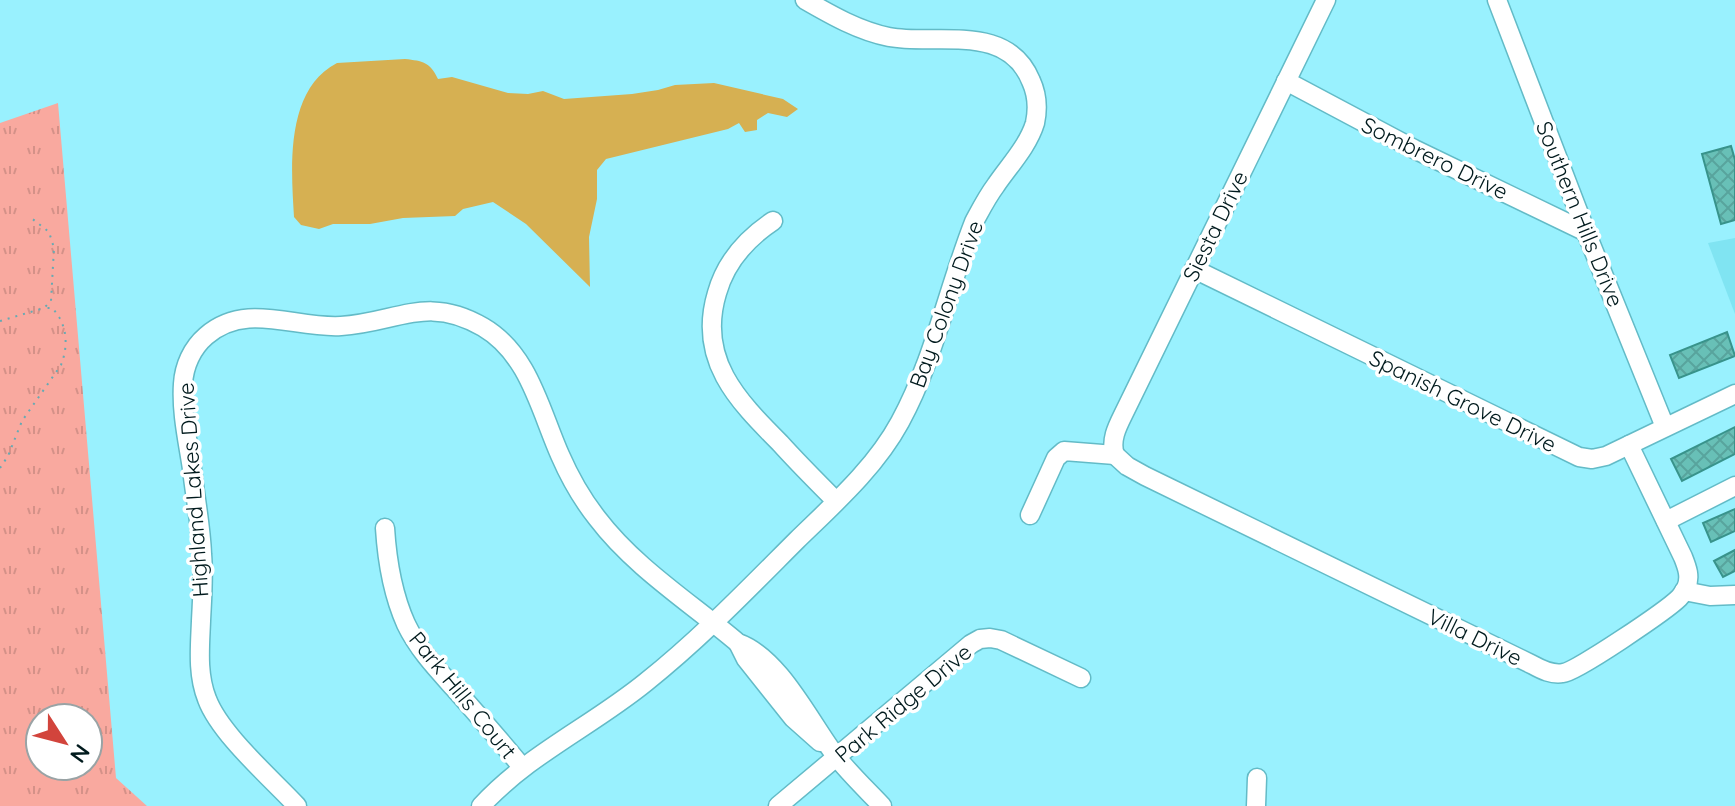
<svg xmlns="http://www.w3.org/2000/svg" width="1735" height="806" font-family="Quicksand,sans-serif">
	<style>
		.built { fill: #80e4f2 }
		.grass { fill: url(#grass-tufts); fill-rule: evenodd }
		.water { fill: #d6b052 }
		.building { fill: url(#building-cross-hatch); stroke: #38938b; stroke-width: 2 }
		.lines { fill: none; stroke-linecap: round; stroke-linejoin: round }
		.minor-casing { stroke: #63bbc7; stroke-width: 21 }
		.path { stroke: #66aab3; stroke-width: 2; stroke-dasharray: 2 6; stroke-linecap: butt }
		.minor { stroke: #fff; stroke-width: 18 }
		.labels { text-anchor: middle; stroke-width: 7; stroke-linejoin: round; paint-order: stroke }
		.street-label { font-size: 22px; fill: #001a1d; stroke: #fff }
	</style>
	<defs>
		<pattern id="grass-tufts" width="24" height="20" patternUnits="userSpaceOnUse" patternTransform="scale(2)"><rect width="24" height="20" fill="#f9a99f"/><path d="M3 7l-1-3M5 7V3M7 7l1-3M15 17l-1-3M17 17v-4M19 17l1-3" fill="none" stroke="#d49188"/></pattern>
		<pattern id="building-cross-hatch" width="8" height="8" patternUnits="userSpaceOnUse" patternTransform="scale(2)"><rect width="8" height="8" fill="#68c0b7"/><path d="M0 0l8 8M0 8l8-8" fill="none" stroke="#58a49d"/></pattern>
	</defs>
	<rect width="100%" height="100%" fill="#99f1fe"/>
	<!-- built -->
	<polygon class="built" points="1735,238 1735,314 1708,243"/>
	<!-- grass -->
	<path class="grass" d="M58 103 116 778 147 806H0V123ZM40 718H88V766H40Z"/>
	<!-- water -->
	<path class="water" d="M405 59C423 61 430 62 438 79L452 77 508 93 528 94 543 91 564 99 632 94 658 90 675 85 714 83 783 99 798 109 787 117 768 113 757 120V130L745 132 739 123 728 129 606 159 597 170V199L589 237 590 287 526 224 493 202 463 209 455 216 403 218 370 224H333L319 229 301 225 294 217C291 167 285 90 337 63Z"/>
	<!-- building -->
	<g class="building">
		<polygon points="1731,146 1735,160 1735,220 1721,224 1702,154"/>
		<polygon points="1727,332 1735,356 1679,378 1670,355"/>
		<polygon points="1735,427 1735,454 1682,481 1671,459"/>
		<polygon points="1735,509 1735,531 1711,542 1703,523"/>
		<polygon points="1735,550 1735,571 1723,577 1714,561"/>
	</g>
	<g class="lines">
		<defs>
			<g id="minor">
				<polyline points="1497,0 1586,232 1665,427"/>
				<polyline points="1286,81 1414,149 1586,232"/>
				<path d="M773 221C746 239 726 261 717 293 697 359 737 400 780 443 798 463 817 482 836 501"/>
				<polyline points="1194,269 1579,457 1592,459 1606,456 1735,394"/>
				<path d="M1115 455 1127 466 1145 476 1533 665C1542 670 1552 675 1563 673 1576 672 1667 610 1679 598 1682 595 1684 591 1686 588 1691 577 1687 567 1683 557L1629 445"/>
				<path d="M1115 455C1110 441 1117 427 1123 415L1326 0"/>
				<polyline points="1030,515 1056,458 1064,451 1115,455"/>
				<polyline points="1666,521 1735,486"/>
				<path d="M385 528C387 560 393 595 406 624 418 649 436 668 454 688 477 714 500 740 522 767"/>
				<polyline points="1684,591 1710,596 1735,595"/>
				<polyline points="738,643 746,659 793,718 820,742"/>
				<path d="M297 806C271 778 220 734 207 699 197 674 200 647 201 621 202 599 204 576 202 554 201 526 195 497 192 469 188 442 181 412 183 384 184 366 192 348 206 336 246 301 295 329 341 326 396 323 427 294 483 327 529 354 540 410 560 455 570 478 582 499 597 518 635 568 691 603 738 643 779 657 810 722 835 755 849 773 866 789 882 806"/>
				<path d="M481 806C529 754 592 726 646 682 700 639 748 589 797 540 834 504 875 468 900 422 934 360 948 288 974 222 981 209 987 197 996 185 1009 166 1028 146 1035 123 1038 109 1037 94 1031 81 1007 22 937 46 889 37 859 31 831 15 805 0"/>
				<polyline points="778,806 971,644 980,639 990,638 1001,640 1081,678"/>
				<polyline points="1256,806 1257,778"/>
			</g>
		</defs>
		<!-- minor casing -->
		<use href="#minor" class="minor-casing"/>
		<!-- path -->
		<g class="path">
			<polyline points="0,321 44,308 51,301 54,248 49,232 30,217"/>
			<path d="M0 468 8 456 22 421 61 365C69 345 67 323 52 308H44"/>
		</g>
		<!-- minor -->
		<use href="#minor" class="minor"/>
	</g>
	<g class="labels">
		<!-- street labels -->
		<g class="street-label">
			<text transform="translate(1435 158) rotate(26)" y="8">Sombrero Drive</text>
			<text transform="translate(1580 214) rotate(68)" y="8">Southern Hills Drive</text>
			<text transform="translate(1215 226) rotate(-64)" y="8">Siesta Drive</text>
			<text transform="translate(946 304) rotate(-70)" y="8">Bay Colony Drive</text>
			<text transform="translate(1463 401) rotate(26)" y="8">Spanish Grove Drive</text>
			<text transform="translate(193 490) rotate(-94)" y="8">Highland Lakes Drive</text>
			<text transform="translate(1475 637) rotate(26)" y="8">Villa Drive</text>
			<text transform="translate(463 695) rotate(51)" y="8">Park Hills Court</text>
			<text transform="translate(903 703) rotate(-40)" y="8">Park Ridge Drive</text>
		</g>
	</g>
	<!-- north arrow -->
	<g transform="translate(64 742) rotate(126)"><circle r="38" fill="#ffffff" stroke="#99a3a5" stroke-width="2"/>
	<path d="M0-6L14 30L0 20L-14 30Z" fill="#d2443c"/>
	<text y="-12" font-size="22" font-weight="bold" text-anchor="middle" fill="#001a1d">N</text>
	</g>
</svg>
